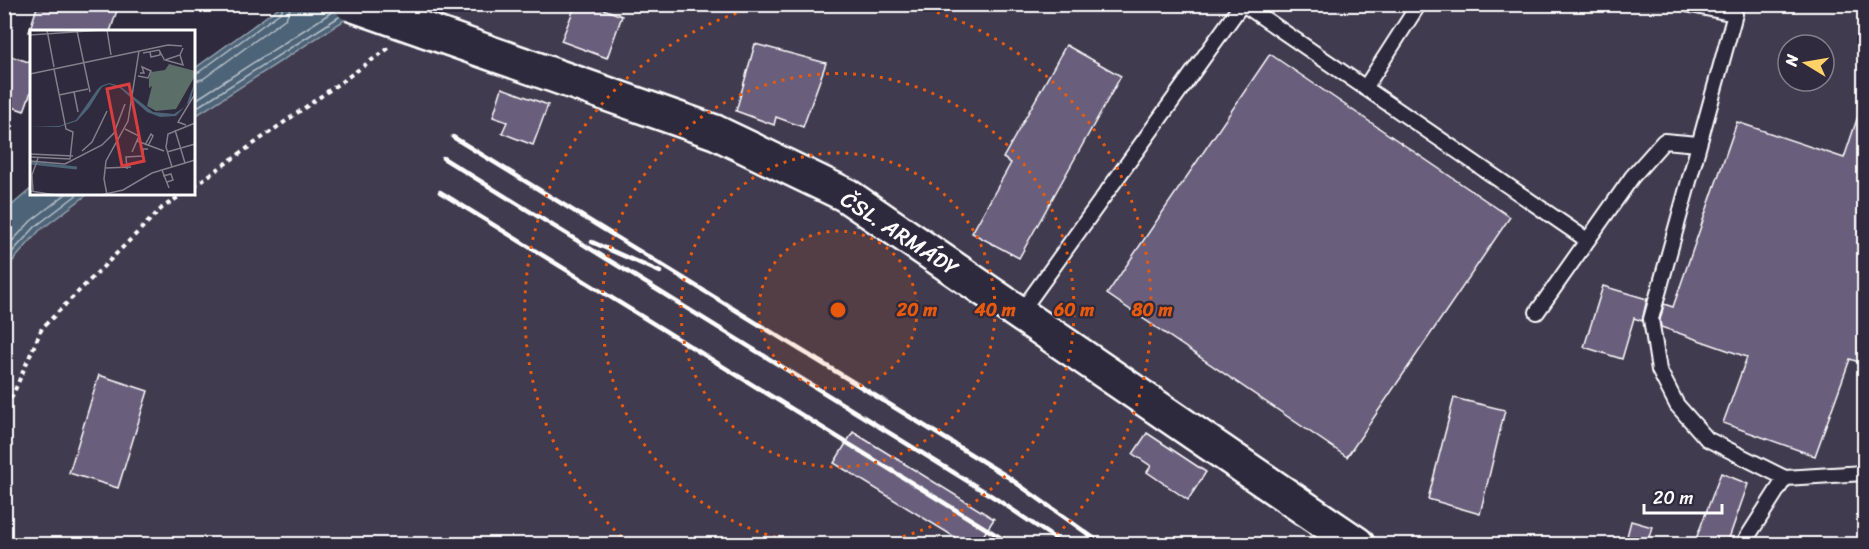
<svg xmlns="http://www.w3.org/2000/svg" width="1869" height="549" font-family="Sriracha,sans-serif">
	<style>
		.built { fill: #403a50; fill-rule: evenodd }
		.water { fill: #4d6478; stroke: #94a2ae; stroke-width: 1.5 }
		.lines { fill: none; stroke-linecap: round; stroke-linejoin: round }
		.shore { stroke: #b8c1c9; stroke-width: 1.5 }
		.building { fill: #695f7c; stroke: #fff; stroke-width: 1.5 }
		.lane-casing { stroke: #fff; stroke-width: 18 }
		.secondary-casing { stroke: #fff; stroke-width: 38 }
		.path { stroke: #fff; stroke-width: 4; stroke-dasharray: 4.5 4.5; stroke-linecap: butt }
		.lane { stroke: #2f2a3d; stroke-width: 14 }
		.secondary { stroke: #2f2a3d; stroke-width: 33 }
		.rail { stroke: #fff; stroke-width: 4.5 }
		.secondary-bridge-casing { stroke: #fff; stroke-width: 38; stroke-linecap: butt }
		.secondary-bridge { stroke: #2f2a3d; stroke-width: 33 }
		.ring { fill: none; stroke: #e8590c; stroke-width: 3; stroke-dasharray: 3 6 }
		.labels { text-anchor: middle; stroke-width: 4.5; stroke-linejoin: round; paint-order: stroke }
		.street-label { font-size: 22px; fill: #fff; stroke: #2f2a3d }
		.inset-river { fill: none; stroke: #4d6478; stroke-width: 3 }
		.inset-road { fill: none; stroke: #827f8b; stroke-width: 1.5 }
		.view { fill: #da3e3e; fill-opacity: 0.15; stroke: #da3e3e; stroke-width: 3 }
		.inset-edge { fill: none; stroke: #fff; stroke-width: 3 }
		.centre { fill: #e8590c; stroke: #2f2a3d; stroke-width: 3 }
		.ring-label { font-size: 18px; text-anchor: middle; font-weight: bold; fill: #e8590c; stroke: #2f2a3d; stroke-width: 4.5; stroke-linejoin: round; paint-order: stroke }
	</style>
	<rect width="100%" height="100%" fill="#2f2a3d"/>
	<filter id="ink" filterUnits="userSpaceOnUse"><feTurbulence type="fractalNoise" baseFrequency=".0167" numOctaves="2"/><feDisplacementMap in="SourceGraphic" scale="12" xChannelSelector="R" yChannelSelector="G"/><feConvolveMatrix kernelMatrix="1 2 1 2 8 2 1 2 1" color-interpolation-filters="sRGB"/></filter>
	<g filter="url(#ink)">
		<!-- built -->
		<path class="built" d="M368 5H1864V544H5V270L39 231 88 194H194V117ZM1788 45H1824V81H1788Z"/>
		<!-- water -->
		<g class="water">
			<polygon points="282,5 368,5 194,117 194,69"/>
			<polygon points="31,189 32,194 88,194 39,231 5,270 5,211"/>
		</g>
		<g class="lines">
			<!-- shore -->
			<g class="shore">
				<polyline points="194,73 199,72 281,12 284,4"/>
				<polyline points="194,81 203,79 286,18 292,4"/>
				<polyline points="194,101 335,10"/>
				<polyline points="194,109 339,17"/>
				<polyline points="4,250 31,221 66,194"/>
				<polyline points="4,261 36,226 78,194"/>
			</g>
		</g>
		<!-- building -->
		<g class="building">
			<polygon points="38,4 119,4 110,32 29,32"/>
			<polygon points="576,4 590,4 622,16 607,58 561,41"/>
			<polygon points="755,44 826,63 803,127 776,117 774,125 736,111"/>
			<polygon points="1066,45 1121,76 1019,258 972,233 1011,163 1003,158"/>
			<polygon points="4,54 32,63 32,89 24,111 4,104"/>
			<polygon points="1270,54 1510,217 1347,457 1107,294"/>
			<polygon points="502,88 548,105 533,145 502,133 507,122 493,117"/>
			<polygon points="1860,110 1864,110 1864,364 1850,359 1815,456 1723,423 1747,357 1661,327 1660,320 1664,304 1673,307 1737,122 1844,158"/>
			<polygon points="1603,286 1647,299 1642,321 1634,318 1622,359 1584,347"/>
			<polygon points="99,375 148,391 118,488 69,473"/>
			<polygon points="1454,398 1505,410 1480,514 1428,499"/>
			<polygon points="853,432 994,519 978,544 966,544 834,463"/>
			<polygon points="1147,433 1206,472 1188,500 1147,472 1151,466 1133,454"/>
			<polygon points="1721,473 1748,484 1727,544 1694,544"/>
			<polygon points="1631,521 1652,527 1647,544 1625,544"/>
		</g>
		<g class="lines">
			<defs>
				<g id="lane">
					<polyline points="1243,4 1587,240"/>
					<polyline points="1686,4 1735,14 1651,319 1659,370 1677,405 1707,439 1785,478 1864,473"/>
					<polyline points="1365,88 1419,4"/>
					<polyline points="1537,312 1632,177 1664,141 1698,144"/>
					<polyline points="1020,313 1242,4"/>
					<polyline points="1743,544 1785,478"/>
				</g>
				<polyline id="secondary" points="425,30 715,132 846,195 1357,544"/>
			</defs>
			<!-- lane casing -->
			<use href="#lane" class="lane-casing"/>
			<!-- secondary casing -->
			<use href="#secondary" class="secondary-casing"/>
			<!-- path -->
			<g class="path">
				<polyline points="194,186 389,48"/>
				<polyline points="4,415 42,328 162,208 183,194"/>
			</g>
			<!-- lane -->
			<use href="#lane" class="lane"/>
			<!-- secondary -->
			<use href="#secondary" class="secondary"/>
			<!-- rail -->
			<g class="rail">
				<polyline points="453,137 1008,477 1102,544"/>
				<polyline points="443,158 995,498 1063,544"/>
				<polyline points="440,192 1011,544"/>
				<polyline points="592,242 660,272"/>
			</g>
			<defs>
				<polyline id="secondary-bridge" points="351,4 425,30"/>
			</defs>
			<!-- secondary-bridge casing -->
			<use href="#secondary-bridge" class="secondary-bridge-casing"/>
			<!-- secondary-bridge -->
			<use href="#secondary-bridge" class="secondary-bridge"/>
		</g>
	</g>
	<!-- distance rings -->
	<circle cx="838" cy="310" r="79" fill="#e8590c" fill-opacity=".12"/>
	<g class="ring">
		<circle cx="838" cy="310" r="79"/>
		<circle cx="838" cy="310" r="157"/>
		<path d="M811 544A236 236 0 1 1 865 544"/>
		<path d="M628 543A314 314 0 0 1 765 5M911 5A314 314 0 0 1 1048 543"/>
	</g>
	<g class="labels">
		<!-- street labels -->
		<g class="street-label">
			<text transform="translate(900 233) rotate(33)" y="8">ČSL. ARMÁDY</text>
		</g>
	</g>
	<!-- overview -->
	<g transform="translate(30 30)">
		<rect width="165" height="165" fill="#2f2a3d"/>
		<path d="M139 34 165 41V46L146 79 126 81 117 76 122 56 119 58V49L121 42 135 40Z" fill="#5b6e67"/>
		<path d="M165 51 161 70 146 86 130 87 117 82 90 58 79 54 72 57 59 78 47 91 29 97 0 96H29L46 90 67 60 71 56 79 53 90 56 123 82 144 84 156 76Z" fill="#4d6478"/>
		<path class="inset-river" d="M0 133 47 138"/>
		<path class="inset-road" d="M17 0 24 37M77 0 81 25M47 1 60 62M0 5 73 0M120 22 121 27 130 25V21M113 23 129 20 134 29M150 25 153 35 135 30 150 25 153 18M0 44 138 15 152 16M108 46 118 48 121 41 112 37 114 43H110M44 62 48 82M29 65 58 59M156 95 148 92 165 64M95 99 109 106 102 122M145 100 155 133M107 111 134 121M115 115 121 104 123 106 118 116M52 121 62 112 77 81M137 122 165 114M0 124 43 126M0 127 40 129 43 102 36 99 24 39M0 131 35 134 72 115 84 103 95 74M142 137 136 117 138 104 165 93M76 138 101 137M97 139 96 127 113 126V119H118M132 140 139 158M133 146 141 144 143 150 137 152M0 161 26 165M3 161 2 145 8 128M71 165 93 160 122 143 165 130M77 165 74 149 76 131 98 91 109 21"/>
		<path class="view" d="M99 54 114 131 92 136 77 59Z"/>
		<rect width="165" height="165" class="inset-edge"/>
	</g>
	<circle cx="838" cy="310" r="9" class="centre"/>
	<g class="ring-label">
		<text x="917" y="316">20 m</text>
		<text x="995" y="316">40 m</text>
		<text x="1074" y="316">60 m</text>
		<text x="1152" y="316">80 m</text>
	</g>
	<!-- margin -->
	<rect width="1869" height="549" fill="none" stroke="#2f2a3d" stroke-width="24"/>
	<rect x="12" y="12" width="1845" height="525" fill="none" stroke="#fff" stroke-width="2" filter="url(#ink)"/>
	<!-- north arrow -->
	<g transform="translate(1806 63) rotate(281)"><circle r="28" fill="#2f2a3d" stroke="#827f8b" stroke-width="1.5"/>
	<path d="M0-4.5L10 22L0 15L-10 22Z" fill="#ffd166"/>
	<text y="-9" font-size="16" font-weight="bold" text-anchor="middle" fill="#ffffff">N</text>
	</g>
	<!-- scale -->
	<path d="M1644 504v9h78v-9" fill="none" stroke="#ffffff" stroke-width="3"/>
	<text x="1653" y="504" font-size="18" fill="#ffffff" stroke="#2f2a3d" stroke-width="4.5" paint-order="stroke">20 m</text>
</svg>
